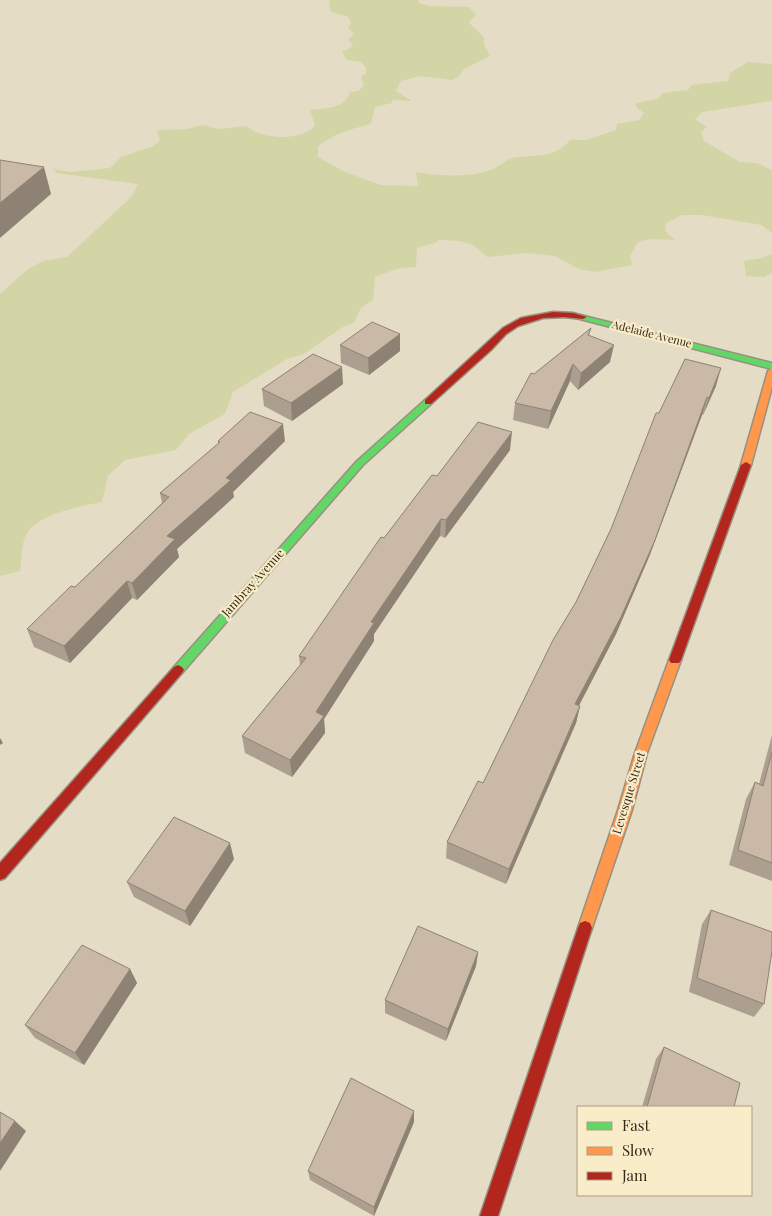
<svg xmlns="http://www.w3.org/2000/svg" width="772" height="1216" font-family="'Playfair Display',serif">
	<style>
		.green { fill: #d4d5a6 }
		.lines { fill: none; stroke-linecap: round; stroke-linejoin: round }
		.fast-casing { stroke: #989080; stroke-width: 3 }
		.slow-casing { stroke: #989080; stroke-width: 3 }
		.jam-casing { stroke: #989080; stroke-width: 3 }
		.fast { fill: #63d668; fill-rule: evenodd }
		.slow { fill: #ff974d; fill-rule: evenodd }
		.jam { fill: #b3261e; fill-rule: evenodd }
		.wall { fill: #ad9f8f }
		.shaded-wall { fill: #8d8274 }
		.building { fill: #c9b9a6; stroke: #8d8274 }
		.labels { text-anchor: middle; stroke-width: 4.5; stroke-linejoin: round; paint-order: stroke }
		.far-street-label { font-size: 11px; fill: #362819; stroke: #f9ecc9 }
		.street-label { font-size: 12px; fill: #362819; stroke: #f9ecc9 }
	</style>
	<rect width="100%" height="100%" fill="#e5dcc5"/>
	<!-- green -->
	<g class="green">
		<path d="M329 0H418L419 3 429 6 469 7 476 14 469 23 484 37V45L490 56 464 69 458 77 452 80 420 76 401 81 396 91 412 101 393 100 392 103 375 107 371 124C352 129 333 133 318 147V157L345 172 381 185 418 186 416 172C437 176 473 178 493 169 500 166 505 160 513 158 535 154 553 160 570 140H586L616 130 617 124 639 120 644 113 636 107V103L658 99 663 93 688 90 692 85 728 81 730 73 748 62 772 64V101L702 112 695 119 707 127 701 132 704 141 740 162 757 163 772 170V233L761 225 701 215H682L666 223 665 231 675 240 651 239 638 242 630 256 632 265 595 272 579 269 555 256 527 253 487 257C471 240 462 241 439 240L437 242 417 248 416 267 396 269 375 277 373 300 361 308 354 323 343 327 304 354 287 359 233 392 225 414 189 434 176 450 125 460 108 476 102 502C81 506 39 514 27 533 21 542 22 560 20 571L0 576V294L28 269 43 261 67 257 132 196 138 184 56 173 54 169 70 172 110 168 121 157 153 146 160 141 157 130 187 129 203 125 218 129 246 126C262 139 300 142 315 126L310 110C325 108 345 109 350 92L358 91 364 86 361 77 366 73V67L361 62 347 60 342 52 353 46 348 39 354 34 348 28 351 23 348 17 330 11Z"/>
		<polygon points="772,254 772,273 764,277 746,276 744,261 762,258"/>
	</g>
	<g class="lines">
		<defs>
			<g id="fast">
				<polygon points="580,315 772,363 772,369 580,319"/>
				<polygon points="428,399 431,400 431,404 363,465 182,673 174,673 172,670 174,667 357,461 425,400"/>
			</g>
			<g id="slow">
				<polygon points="772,368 772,387 751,465 749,467 743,467 741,465 768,371"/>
				<polygon points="675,655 679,657 681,660 647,753 632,810 592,928 590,933 585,935 580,933 578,928 618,810 635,753 669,660 671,657"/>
			</g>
			<g id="jam">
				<polygon points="553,312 573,313 587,317 583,319 564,317 543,318 518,326 506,334 491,350 431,404 425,404 425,400 503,328 521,318"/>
				<polygon points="746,462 751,465 681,660 679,663 671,663 669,660 741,465"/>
				<polygon points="178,665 182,667 184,670 182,673 5,878 0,880 0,863 174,667"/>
				<polygon points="585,921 590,923 592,928 498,1216 480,1216 578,928 580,923"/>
			</g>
		</defs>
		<!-- fast casing -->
		<use href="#fast" class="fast-casing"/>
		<!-- slow casing -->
		<use href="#slow" class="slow-casing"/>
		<!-- jam casing -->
		<use href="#jam" class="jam-casing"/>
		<!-- fast -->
		<use href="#fast" class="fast"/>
		<!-- slow -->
		<use href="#slow" class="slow"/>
		<!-- jam -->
		<use href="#jam" class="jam"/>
	</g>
	<!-- wall -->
	<g class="wall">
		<polygon points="591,328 589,335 610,362 578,390 570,381 548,429 513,420 515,403 534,374"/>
		<polygon points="400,334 400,351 369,375 341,363 340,345"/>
		<polygon points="343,384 292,421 264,406 262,389"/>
		<polygon points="716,386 703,415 702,415 649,557 616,634 579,705 580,706 576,723 506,884 446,858 447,842 483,783 576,602 611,529 659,413"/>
		<polygon points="218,441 285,441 233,492 234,497 177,549 179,557 137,600 132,598 70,663 34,647 27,629 75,587 162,503 160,493 218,444"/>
		<polygon points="510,450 445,538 440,536 374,634 374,641 324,719 325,733 292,777 245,753 242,736 300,665 299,656 384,538 437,476"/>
		<polygon points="772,735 772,881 729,865 746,799 755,782 759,784"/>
		<polygon points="234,859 190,926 134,897 127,882"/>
		<polygon points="711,910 764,1004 754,1017 689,992 702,924"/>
		<polygon points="478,952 476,966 446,1041 385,1013 385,1000"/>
		<polygon points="130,969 137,983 84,1065 35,1038 25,1025"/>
		<polygon points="664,1047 734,1107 642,1107 656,1059"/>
		<polygon points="414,1122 374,1216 310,1180 308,1171"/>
	</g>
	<!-- shaded-wall -->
	<g class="shaded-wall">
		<polygon points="44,167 51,194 0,238 0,203"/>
		<polygon points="400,334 400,351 369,375 368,358"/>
		<polygon points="614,345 610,362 578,390 581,373"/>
		<polygon points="573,364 570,381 548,429 551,411"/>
		<polygon points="342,367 343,384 292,421 291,403"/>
		<polygon points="721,368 716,386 703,415 709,398"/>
		<polygon points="707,397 702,415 649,557 616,634 571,721 575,704"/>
		<polygon points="283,424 285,441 233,492 234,497 177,549 179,557 137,600 132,583 167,536 226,478"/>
		<polygon points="512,432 510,450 445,538 446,520"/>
		<polygon points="441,519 440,536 374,634 374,641 324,719 325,733 292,777 290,760 316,712 371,622"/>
		<polygon points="127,581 132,598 70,663 64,646"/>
		<polygon points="580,706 576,723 506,884 509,869"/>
		<polygon points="0,738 3,743 0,745"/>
		<polygon points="230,843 234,859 190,926 185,911"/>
		<polygon points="478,952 476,966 446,1041 448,1029"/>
		<polygon points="130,969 137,983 84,1065 75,1053"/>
		<polygon points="414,1111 414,1122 374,1216 374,1207"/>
		<polygon points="15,1121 26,1131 0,1171 0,1143"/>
	</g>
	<!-- building -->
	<g class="building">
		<polygon points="0,160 44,167 0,203"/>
		<polygon points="372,322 400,334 368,358 340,345"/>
		<polygon points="591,328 588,335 614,345 581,373 573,364 551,411 515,403 531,373 534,374"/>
		<polygon points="313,354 342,367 291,403 262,389"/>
		<polygon points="685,359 721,368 709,398 707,397 655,540 621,617 575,704 580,706 509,869 447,842 478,781 483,783 553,640 576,602 611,529 656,413 659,413"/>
		<polygon points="250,412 283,424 226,478 231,480 167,536 175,539 132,583 127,581 64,646 27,629 71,586 75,587 169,497 160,493 220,442 218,441"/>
		<polygon points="478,422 512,432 446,520 441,519 371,622 374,623 316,712 324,716 290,760 242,736 306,658 299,656 381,537 384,538 432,475 437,476"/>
		<polygon points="772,752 772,863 738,850 755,782 763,786"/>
		<polygon points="174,817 230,843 185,911 127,882"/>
		<polygon points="711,910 772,932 772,951 764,1004 697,978"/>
		<polygon points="418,926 478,952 448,1029 385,1000"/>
		<polygon points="82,945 130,969 75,1053 25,1025"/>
		<polygon points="664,1047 740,1083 734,1107 647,1107"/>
		<polygon points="351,1078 414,1111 374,1207 308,1171"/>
		<polygon points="0,1112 15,1121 0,1143"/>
	</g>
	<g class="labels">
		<!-- far-street labels -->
		<g class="far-street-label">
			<text transform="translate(652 334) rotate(14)" y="4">Adelaide Avenue</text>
		</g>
		<!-- street labels -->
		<g class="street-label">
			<text transform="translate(253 583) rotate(-48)" y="4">Jambray Avenue</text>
			<text transform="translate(629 793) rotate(-73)" y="4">Levesque Street</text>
		</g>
	</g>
	<!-- legend -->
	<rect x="577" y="1106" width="175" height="90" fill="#f9ecc9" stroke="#ab9e83"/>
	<rect x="587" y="1122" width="25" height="8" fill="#63d668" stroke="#ab9e83"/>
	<text x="622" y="1131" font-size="15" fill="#362819">Fast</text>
	<rect x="587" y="1147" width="25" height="8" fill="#ff974d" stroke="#ab9e83"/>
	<text x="622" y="1156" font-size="15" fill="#362819">Slow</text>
	<rect x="587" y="1172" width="25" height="8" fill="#b3261e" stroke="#ab9e83"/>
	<text x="622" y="1181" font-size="15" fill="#362819">Jam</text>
</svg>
